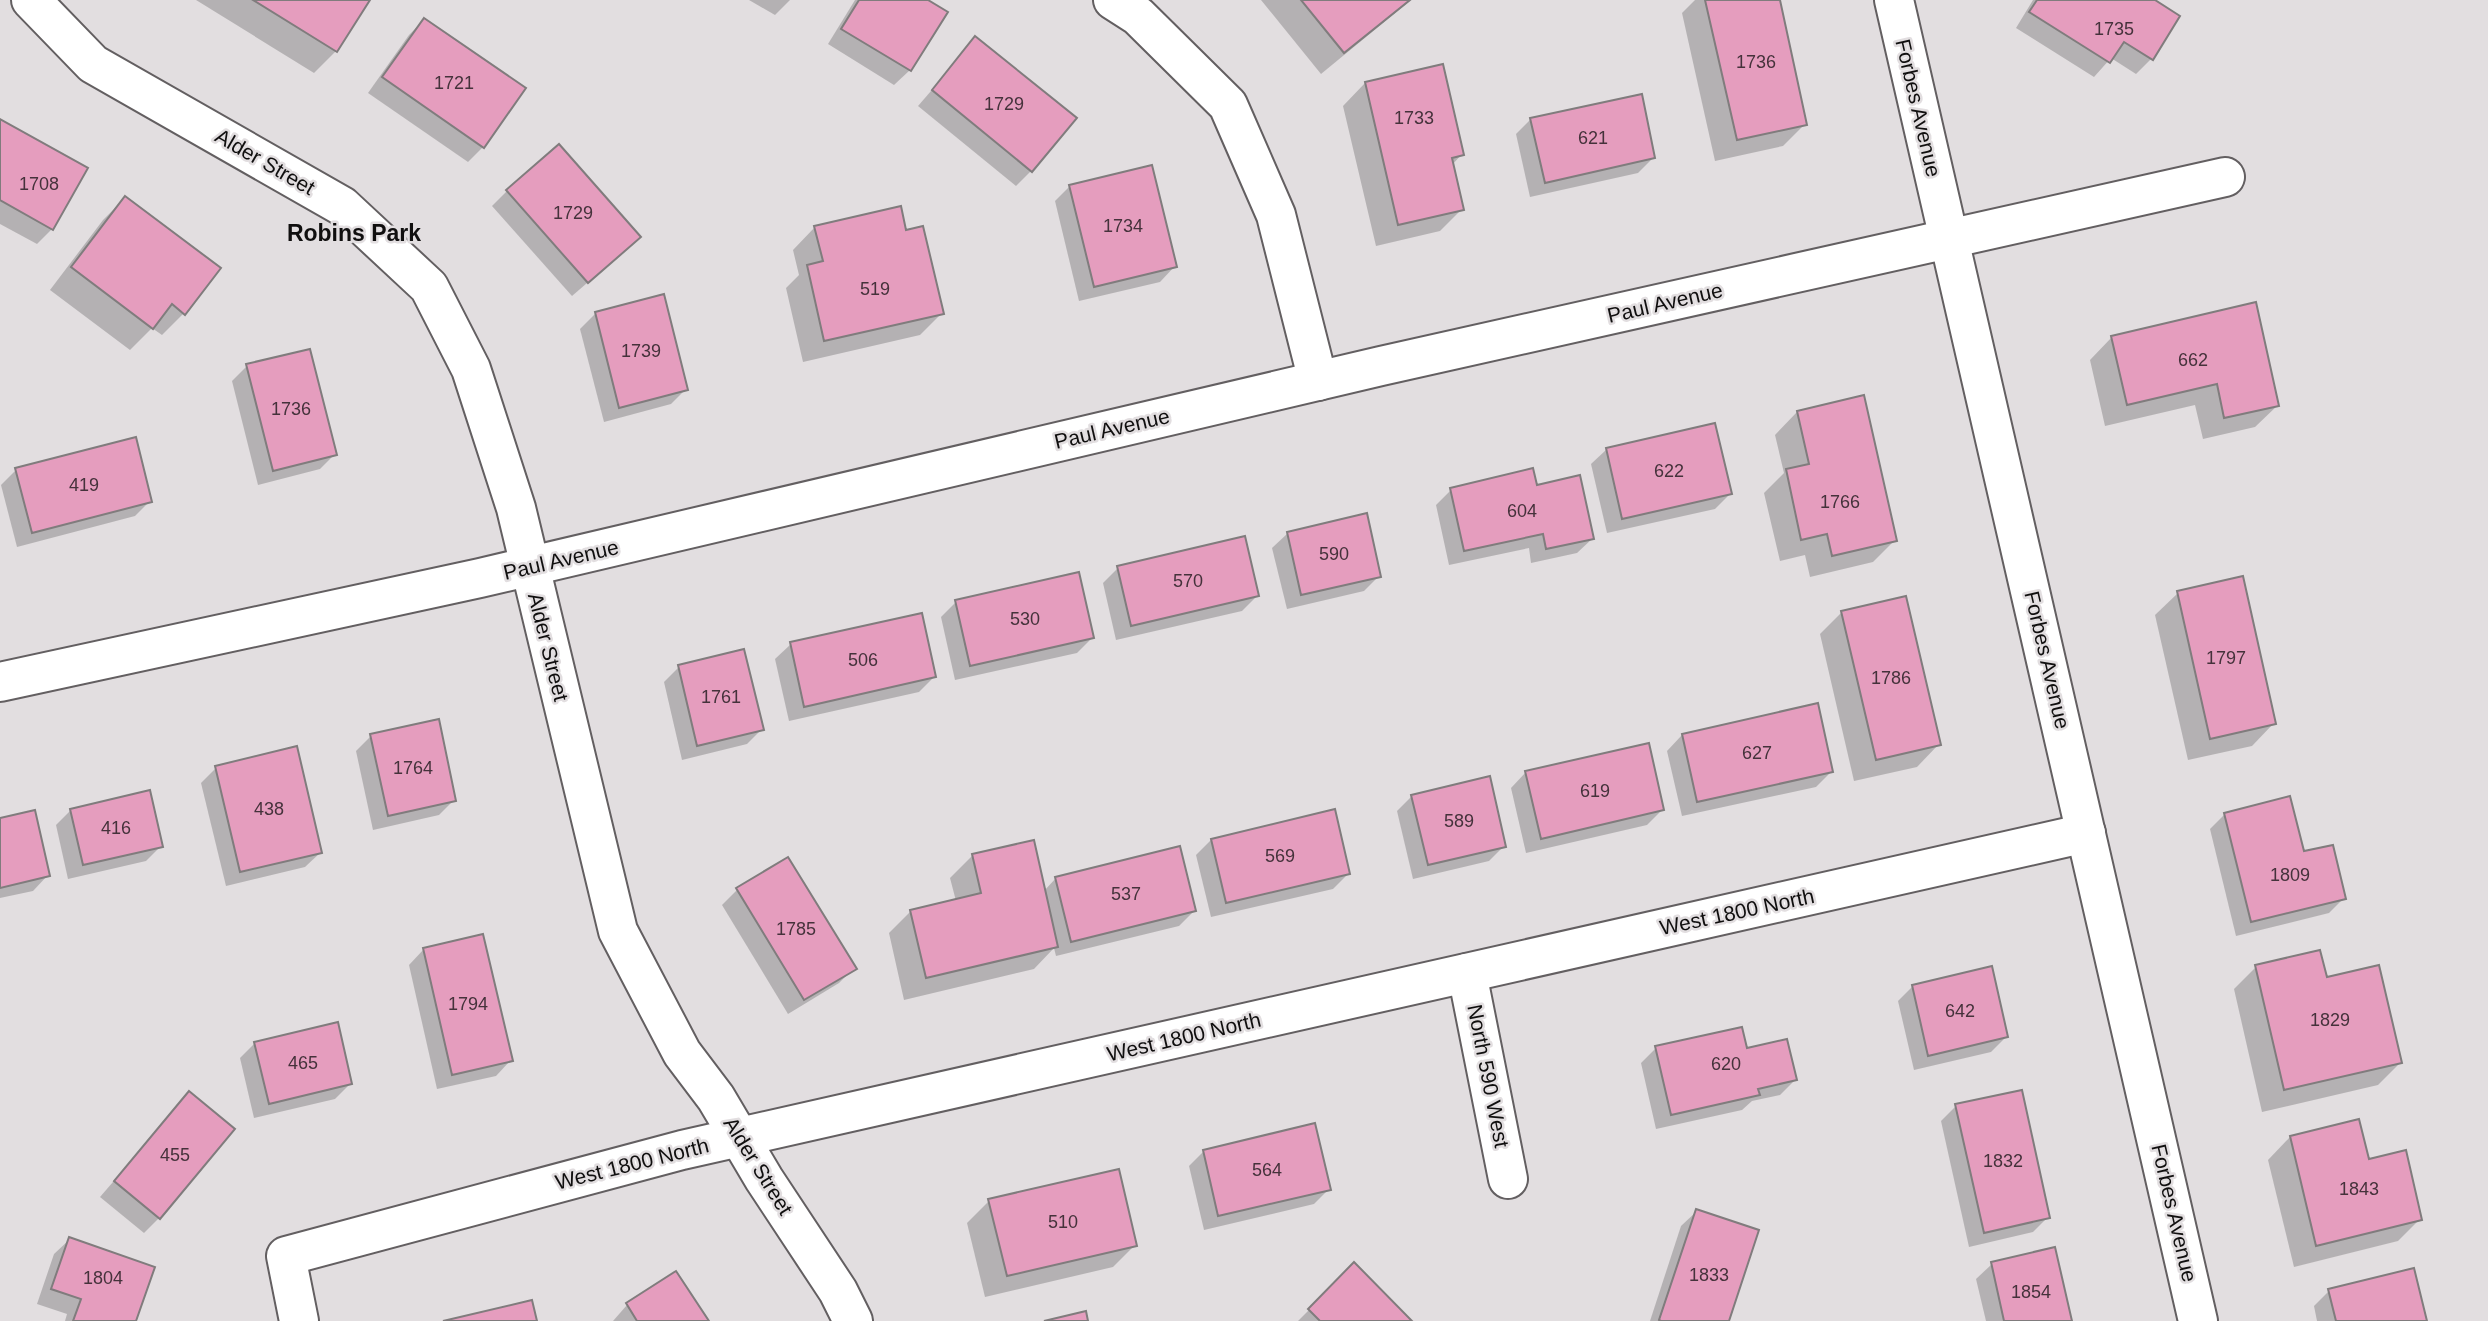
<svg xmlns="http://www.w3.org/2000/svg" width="2488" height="1321" font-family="Helvetica,sans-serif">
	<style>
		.shadow { fill: #0003 }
		.building { fill: #e59dbe; stroke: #807c7d; stroke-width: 2 }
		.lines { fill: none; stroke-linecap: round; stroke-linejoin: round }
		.minor-casing { stroke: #635f61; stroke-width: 42 }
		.minor { stroke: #fff; stroke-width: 38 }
		.labels { text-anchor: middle; stroke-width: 5; stroke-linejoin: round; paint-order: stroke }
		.number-label { font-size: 18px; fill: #45323b }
		.street-label { font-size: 21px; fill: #100f0f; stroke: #e2dee0 }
		.neighbourhood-label { font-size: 23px; font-weight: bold; fill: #100f0f; stroke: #e2dee0 }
	</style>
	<rect width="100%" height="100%" fill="#e2dee0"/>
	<!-- shadow -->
	<g class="shadow">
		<polygon points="196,0 368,0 336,51 314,73"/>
		<polygon points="749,0 790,0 775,15"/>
		<polygon points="855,0 925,0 945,13 910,70 894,85 828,44"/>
		<polygon points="1261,0 1411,0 1321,74"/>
		<polygon points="1695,0 1778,0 1805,124 1783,146 1715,161 1682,13"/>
		<polygon points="2033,0 2152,0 2178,17 2151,59 2136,74 2111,58 2094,77 2016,28"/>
		<polygon points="424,20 483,147 468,162 368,93 409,35"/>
		<polygon points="976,39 1031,171 1016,186 918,106"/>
		<polygon points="1365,83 1462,154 1452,165 1462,209 1440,231 1376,246 1343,106"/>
		<polygon points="1531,119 1653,158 1638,173 1530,197 1516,134"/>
		<polygon points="0,121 52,229 37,244 0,224"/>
		<polygon points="1070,186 1175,266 1160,282 1079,301 1055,201"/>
		<polygon points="507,191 623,252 572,296 492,206"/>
		<polygon points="125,198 184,313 162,335 152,328 130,350 50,290 103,220"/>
		<polygon points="815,227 905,232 942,313 920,335 803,362 786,288 799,275 793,250"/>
		<polygon points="595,314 686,389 671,404 604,422 580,329"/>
		<polygon points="2112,337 2278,405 2255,427 2203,439 2195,405 2105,426 2090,360"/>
		<polygon points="247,366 335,454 320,469 258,485 232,381"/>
		<polygon points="1797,412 1895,540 1873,562 1810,577 1805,555 1780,561 1764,493 1784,473 1775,435"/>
		<polygon points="1607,449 1730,494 1715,509 1607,533 1591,464"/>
		<polygon points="16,470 150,501 135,516 17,547 1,485"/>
		<polygon points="1536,487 1593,538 1577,553 1531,563 1529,548 1449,565 1436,505 1451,490"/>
		<polygon points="1288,533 1379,576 1364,591 1287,609 1272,548"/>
		<polygon points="1118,568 1257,596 1242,611 1116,640 1103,583"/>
		<polygon points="2178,593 2274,723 2252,746 2188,760 2155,615"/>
		<polygon points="956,602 1092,638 1077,653 955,680 941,617"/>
		<polygon points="1842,612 1939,744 1917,767 1854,781 1820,634"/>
		<polygon points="791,644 934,677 919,692 789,721 775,659"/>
		<polygon points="679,667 762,729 747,744 682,760 664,682"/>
		<polygon points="1682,735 1831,772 1816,787 1682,816 1667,751"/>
		<polygon points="371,736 454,800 439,815 373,830 356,751"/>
		<polygon points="216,768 321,852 305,867 226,886 201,783"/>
		<polygon points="1526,772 1662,810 1647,825 1526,853 1511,788"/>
		<polygon points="1412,796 1504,846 1489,861 1413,879 1397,811"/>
		<polygon points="71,810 161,846 146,861 68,879 56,825"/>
		<polygon points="2225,814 2303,853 2344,898 2329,913 2236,936 2210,829"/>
		<polygon points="0,820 48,875 33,891 0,898"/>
		<polygon points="1211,840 1348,874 1333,889 1211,917 1196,855"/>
		<polygon points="972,856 1044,891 1056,878 1194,911 1179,926 1056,956 1054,948 1034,969 904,1000 889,933 911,911 956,901 950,878"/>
		<polygon points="737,890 854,968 839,983 788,1014 722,905"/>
		<polygon points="424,949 511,1060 496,1076 437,1089 409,965"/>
		<polygon points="2256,967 2325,979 2400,1063 2378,1085 2262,1112 2234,989"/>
		<polygon points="1913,986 2006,1037 1991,1052 1914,1070 1898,1001"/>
		<polygon points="255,1043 350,1084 335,1099 254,1118 240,1058"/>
		<polygon points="1656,1048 1746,1050 1795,1080 1780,1095 1752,1101 1742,1110 1656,1129 1641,1063"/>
		<polygon points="189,1094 159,1218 144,1233 100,1197"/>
		<polygon points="1956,1106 2048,1217 2033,1232 1969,1247 1941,1121"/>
		<polygon points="2290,1137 2367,1161 2420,1219 2398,1241 2294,1267 2268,1160"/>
		<polygon points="1204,1151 1329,1189 1314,1204 1204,1230 1189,1166"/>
		<polygon points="989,1201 1135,1245 1113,1267 985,1297 967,1223"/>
		<polygon points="1697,1211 1728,1321 1650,1321 1681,1226"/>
		<polygon points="70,1239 134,1321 65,1321 67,1314 37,1304 54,1254"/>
		<polygon points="1992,1264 2070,1321 1986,1321 1976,1279"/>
		<polygon points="1354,1265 1409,1321 1298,1321"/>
		<polygon points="676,1274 706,1321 613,1321 627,1305"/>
		<polygon points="2329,1291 2425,1321 2317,1321 2314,1306"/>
	</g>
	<!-- building -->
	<g class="building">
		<polygon points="253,0 370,0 337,52"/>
		<polygon points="859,0 928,0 948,12 911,71 841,29"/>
		<polygon points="1301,0 1410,0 1344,53"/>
		<polygon points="1705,0 1780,0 1807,125 1737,140"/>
		<polygon points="2037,0 2155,0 2180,16 2153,60 2124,42 2110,63 2029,12"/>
		<polygon points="424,18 526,88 484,148 382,77"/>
		<polygon points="975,36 1077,118 1032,172 932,90"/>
		<polygon points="1443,64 1464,155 1452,158 1464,210 1398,225 1365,82"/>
		<polygon points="1642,94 1655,158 1545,183 1530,118"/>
		<polygon points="0,119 88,168 53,230 0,200"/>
		<polygon points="559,144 641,237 588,283 506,190"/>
		<polygon points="1152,165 1177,267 1094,287 1069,185"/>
		<polygon points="125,196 221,268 185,315 172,304 153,329 71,267"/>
		<polygon points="901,206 906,230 923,226 944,314 824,341 807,265 823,261 814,226"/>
		<polygon points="664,294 688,390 619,408 595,312"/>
		<polygon points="2256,302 2279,406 2224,418 2217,384 2127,405 2111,336"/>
		<polygon points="310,349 337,455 273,471 246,364"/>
		<polygon points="1864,395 1897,541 1832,556 1827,534 1801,540 1786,469 1809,464 1797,411"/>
		<polygon points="1715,423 1732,494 1622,519 1606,448"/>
		<polygon points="136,437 152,502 32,533 15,468"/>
		<polygon points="1533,468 1537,485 1580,475 1594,539 1546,549 1543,534 1464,551 1450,488"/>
		<polygon points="1367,513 1381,577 1301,595 1287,532"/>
		<polygon points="1245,536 1259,596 1131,626 1117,566"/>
		<polygon points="1079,572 1094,638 970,666 955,600"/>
		<polygon points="2243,576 2276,724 2210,739 2177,591"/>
		<polygon points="1906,596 1941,745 1876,760 1841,611"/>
		<polygon points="922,613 936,677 804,707 790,642"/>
		<polygon points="744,649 764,730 697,746 678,665"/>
		<polygon points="1818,703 1833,772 1697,802 1682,734"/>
		<polygon points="439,719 456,801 388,816 370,734"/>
		<polygon points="1649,743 1664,810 1541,839 1525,771"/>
		<polygon points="297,746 322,853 240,872 215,766"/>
		<polygon points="1490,776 1506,847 1428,865 1411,795"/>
		<polygon points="150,790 163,847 83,865 70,809"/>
		<polygon points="2290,796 2304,851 2333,845 2346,899 2251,922 2224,813"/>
		<polygon points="1335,809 1350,874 1226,903 1211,839"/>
		<polygon points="35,810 50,876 0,888 0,818"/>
		<polygon points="1034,840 1058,947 926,978 910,910 981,893 972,854"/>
		<polygon points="1180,846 1196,911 1071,942 1055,877"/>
		<polygon points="788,857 857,969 804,1000 736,888"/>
		<polygon points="483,934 513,1061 452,1075 423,948"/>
		<polygon points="2320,950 2327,977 2379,965 2402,1063 2284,1090 2255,965"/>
		<polygon points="1992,966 2008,1037 1928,1056 1912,985"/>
		<polygon points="338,1022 352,1084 269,1104 254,1042"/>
		<polygon points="1742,1027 1747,1048 1787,1039 1797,1080 1758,1089 1760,1095 1671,1115 1655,1046"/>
		<polygon points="2022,1090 2050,1218 1984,1233 1955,1104"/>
		<polygon points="189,1091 235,1129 160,1219 114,1181"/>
		<polygon points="2359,1119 2369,1159 2406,1150 2422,1220 2316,1246 2290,1136"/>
		<polygon points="1315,1123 1331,1190 1218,1216 1203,1150"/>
		<polygon points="1119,1169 1137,1246 1007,1276 988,1199"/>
		<polygon points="1696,1209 1759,1230 1729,1321 1661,1321 1659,1320"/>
		<polygon points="69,1237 155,1267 136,1321 73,1321 81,1299 51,1289"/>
		<polygon points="2055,1247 2072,1321 2004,1321 1991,1262"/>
		<polygon points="1354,1262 1412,1321 1320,1321 1308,1309"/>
		<polygon points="2414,1268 2427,1321 2336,1321 2328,1289"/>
		<polygon points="676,1271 709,1321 637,1321 626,1303"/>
		<polygon points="532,1300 537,1321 443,1321"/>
		<polygon points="1086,1311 1088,1321 1044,1321"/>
	</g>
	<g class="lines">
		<defs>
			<g id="minor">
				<polyline points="31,0 93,64 342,206 429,287 471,369 516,508 618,931 682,1053 716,1098 764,1179 838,1291 853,1321"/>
				<polyline points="1113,0 1138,16 1228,105 1276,215 1318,381"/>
				<polyline points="1894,0 2198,1321"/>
				<polyline points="0,682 480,578 1381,366 2225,177"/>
				<polyline points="1467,973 1508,1179"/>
				<polyline points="299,1321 286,1256 682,1150 2086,833"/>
			</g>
		</defs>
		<!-- minor casing -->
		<use href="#minor" class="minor-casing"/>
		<!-- minor -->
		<use href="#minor" class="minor"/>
	</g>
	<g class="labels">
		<!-- number labels -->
		<g class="number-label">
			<text x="2114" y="35">1735</text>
			<text x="1756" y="68">1736</text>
			<text x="454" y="89">1721</text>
			<text x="1004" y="110">1729</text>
			<text x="1414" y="124">1733</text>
			<text x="1593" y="144">621</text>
			<text x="39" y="190">1708</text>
			<text x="573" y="219">1729</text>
			<text x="1123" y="232">1734</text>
			<text x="875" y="295">519</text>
			<text x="641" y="357">1739</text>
			<text x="2193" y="366">662</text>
			<text x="291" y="415">1736</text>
			<text x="1669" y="477">622</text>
			<text x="84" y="491">419</text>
			<text x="1840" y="508">1766</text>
			<text x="1522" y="517">604</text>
			<text x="1334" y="560">590</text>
			<text x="1188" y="587">570</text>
			<text x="1025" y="625">530</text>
			<text x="2226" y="664">1797</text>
			<text x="863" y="666">506</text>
			<text x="1891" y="684">1786</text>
			<text x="721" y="703">1761</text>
			<text x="1757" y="759">627</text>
			<text x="413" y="774">1764</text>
			<text x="1595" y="797">619</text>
			<text x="269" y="815">438</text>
			<text x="1459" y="827">589</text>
			<text x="116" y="834">416</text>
			<text x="1280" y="862">569</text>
			<text x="2290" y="881">1809</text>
			<text x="1126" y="900">537</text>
			<text x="796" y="935">1785</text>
			<text x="468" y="1010">1794</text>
			<text x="1960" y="1017">642</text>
			<text x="2330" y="1026">1829</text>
			<text x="303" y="1069">465</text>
			<text x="1726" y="1070">620</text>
			<text x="175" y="1161">455</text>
			<text x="2003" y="1167">1832</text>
			<text x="1267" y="1176">564</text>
			<text x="2359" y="1195">1843</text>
			<text x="1063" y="1228">510</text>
			<text x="1709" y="1281">1833</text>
			<text x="103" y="1284">1804</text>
			<text x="2031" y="1298">1854</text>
		</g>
		<!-- street labels -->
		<g class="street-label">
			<text transform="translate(1918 108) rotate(77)" y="7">Forbes Avenue</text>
			<text transform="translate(265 162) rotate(30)" y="7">Alder Street</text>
			<text transform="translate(1665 303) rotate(-13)" y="7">Paul Avenue</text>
			<text transform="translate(1112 429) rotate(-13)" y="7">Paul Avenue</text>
			<text transform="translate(561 560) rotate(-13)" y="7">Paul Avenue</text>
			<text transform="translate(548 647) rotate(76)" y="7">Alder Street</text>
			<text transform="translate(2047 660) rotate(77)" y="7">Forbes Avenue</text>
			<text transform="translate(1737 912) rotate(-12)" y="7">West 1800 North</text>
			<text transform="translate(1184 1037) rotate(-13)" y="7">West 1800 North</text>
			<text transform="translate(1488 1076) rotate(79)" y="7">North 590 West</text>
			<text transform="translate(632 1164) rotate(-14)" y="7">West 1800 North</text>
			<text transform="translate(758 1166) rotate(58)" y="7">Alder Street</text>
			<text transform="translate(2174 1213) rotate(77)" y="7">Forbes Avenue</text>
		</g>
		<!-- neighbourhood labels -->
		<g class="neighbourhood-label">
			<text x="354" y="241">Robins Park</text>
		</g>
	</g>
</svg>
